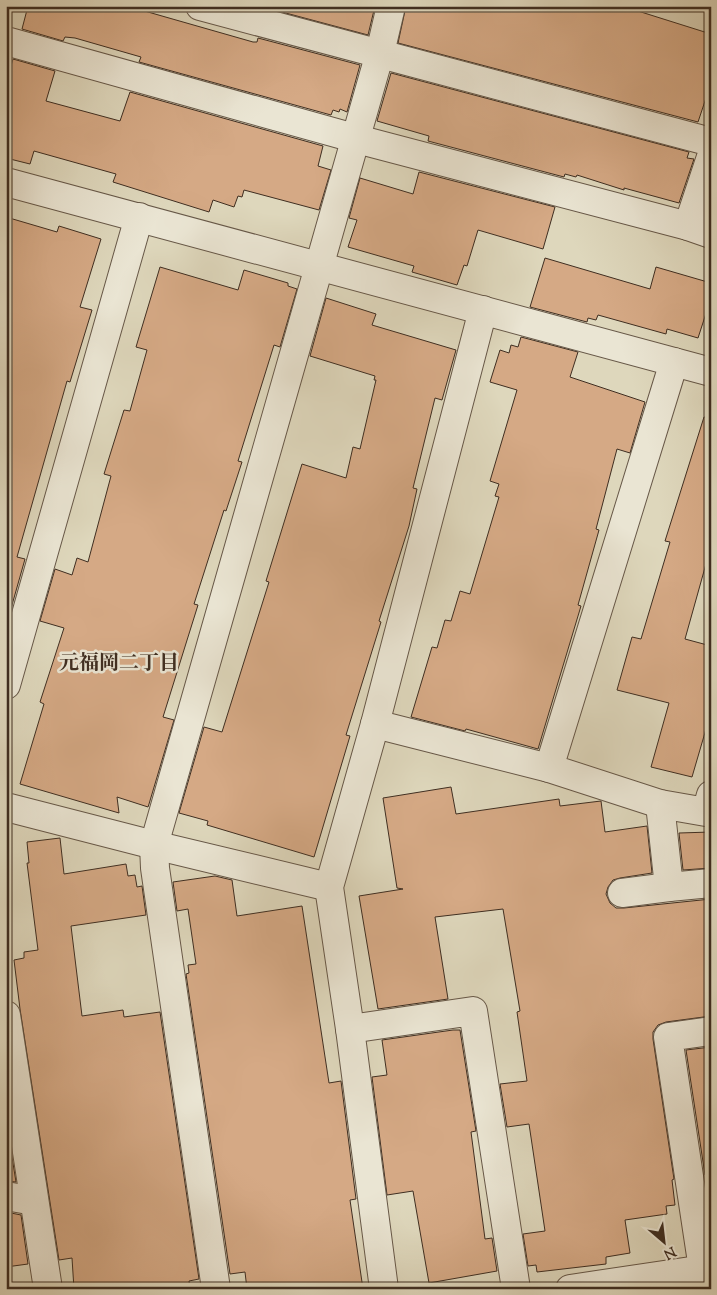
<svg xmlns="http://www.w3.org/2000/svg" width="717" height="1295" font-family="'Sorts Mill Goudy','Noto Serif JP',serif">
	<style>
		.building { fill: #d5a985; stroke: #3f2e21 }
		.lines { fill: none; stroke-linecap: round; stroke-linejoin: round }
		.minor-casing { stroke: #675848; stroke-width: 30 }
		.minor { stroke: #eae5d3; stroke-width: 28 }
		.labels { text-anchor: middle; stroke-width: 5; stroke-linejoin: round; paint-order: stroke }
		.neighbourhood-label { font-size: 20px; font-weight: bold; fill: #3f2e21; stroke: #eae5d3 }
	</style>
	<rect width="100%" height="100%" fill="#ded7bc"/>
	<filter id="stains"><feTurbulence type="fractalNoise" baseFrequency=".004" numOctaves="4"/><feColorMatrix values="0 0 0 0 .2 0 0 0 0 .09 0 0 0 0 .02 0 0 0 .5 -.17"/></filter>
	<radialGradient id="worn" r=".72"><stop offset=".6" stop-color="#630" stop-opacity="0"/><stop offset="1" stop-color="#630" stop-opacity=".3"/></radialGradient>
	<!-- building -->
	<g class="building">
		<polygon points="28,6 127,6 253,42 257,42 258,38 360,65 347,112 340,109 339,112 333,110 331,115 139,62 141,57 75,38 65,37 63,41 22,29"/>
		<polygon points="268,6 375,6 368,35 267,8"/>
		<polygon points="406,6 622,6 711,34 711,83 698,122 398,43"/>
		<polygon points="13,59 55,71 46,101 120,121 130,92 323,146 318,166 331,170 319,210 244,190 242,197 238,196 234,207 213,200 209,212 113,182 116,174 34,151 30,164 6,158 6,83"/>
		<polygon points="391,73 689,152 687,158 694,159 679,203 624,188 624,190 577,175 576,177 565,174 564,177 428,141 429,136 377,121"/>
		<polygon points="419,172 555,207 543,249 478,230 467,266 464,265 457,285 412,272 414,266 348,247 357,220 349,218 360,178 413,194"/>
		<polygon points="6,217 57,232 59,226 101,239 80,307 92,310 70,382 67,381 17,557 25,559 10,612 6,611"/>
		<polygon points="545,258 650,289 656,267 711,283 711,298 698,338 667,329 666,334 598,315 596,320 588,318 587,322 530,307"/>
		<polygon points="160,267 238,290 244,270 288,283 288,286 297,289 280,347 274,345 238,461 242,462 226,511 224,510 194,604 198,605 163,717 174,720 149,804 148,807 117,797 119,813 20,784 44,704 40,702 64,628 40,621 55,569 72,575 77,558 88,562 111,476 104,474 124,410 130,411 147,350 136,347"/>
		<polygon points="326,298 376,314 372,325 456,350 442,400 435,398 413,488 417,489 409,526 379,621 381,622 346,735 350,736 314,857 207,825 208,821 179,813 204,727 222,732 269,582 266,581 302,464 346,478 353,447 360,449 376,380 374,380 375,376 310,356"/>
		<polygon points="521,337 578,352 570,377 645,402 630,453 617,449 596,529 599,530 578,605 581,606 538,749 466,729 465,731 411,717 432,647 437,648 445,620 451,621 460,591 470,594 499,497 495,496 499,484 490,481 517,390 490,382 500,350 509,353 511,345 518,347"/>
		<polygon points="704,417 711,418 711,546 685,639 711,646 711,712 692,777 651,767 669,703 617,690 632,637 641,639 670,542 665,541"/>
		<polygon points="451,787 456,814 559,799 560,806 601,801 605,832 647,826 652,873 620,878 613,880 608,887 606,894 610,903 616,908 624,908 711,899 711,1016 666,1022 658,1025 653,1032 653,1039 674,1179 672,1180 675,1205 666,1206 667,1214 625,1220 630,1253 606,1257 606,1264 537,1272 536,1265 528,1266 523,1234 545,1231 529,1124 507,1127 500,1084 527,1081 517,1012 520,1011 503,909 435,917 448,999 378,1009 359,896 403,889 397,888 383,798"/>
		<polygon points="711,832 711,868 683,870 679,833"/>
		<polygon points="60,838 64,874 126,864 128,876 135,875 137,887 142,886 146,915 71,926 82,1016 123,1010 124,1017 160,1012 199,1279 189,1281 190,1289 74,1289 72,1258 59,1260 20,1009 14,960 24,958 24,952 38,950 27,863 29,863 27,842"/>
		<polygon points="215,876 232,880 237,916 302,906 329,1083 341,1081 356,1199 350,1200 363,1289 247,1289 245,1272 230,1274 186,974 189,973 188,965 196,964 188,909 177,911 173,882"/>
		<polygon points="453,1030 460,1030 476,1131 471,1132 485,1239 492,1238 497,1271 429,1283 413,1191 387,1195 372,1077 387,1075 382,1040"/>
		<polygon points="711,1047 711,1174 705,1175 686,1050"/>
		<polygon points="6,1120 16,1182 6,1181"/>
		<polygon points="6,1212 21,1215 28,1264 6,1267"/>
	</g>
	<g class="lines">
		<defs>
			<g id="minor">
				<polyline points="200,6 711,142"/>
				<polyline points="6,41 372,143 688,226 711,234"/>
				<polyline points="6,182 711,372"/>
				<polyline points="688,226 711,157"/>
				<polyline points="674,362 549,768 660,804 706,812 711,795"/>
				<polyline points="6,685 139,217"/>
				<polyline points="375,724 549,768"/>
				<polyline points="660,804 669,887 711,883"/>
				<polyline points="6,807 154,845 329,887"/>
				<polyline points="622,893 669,887"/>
				<polyline points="6,1015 48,1289"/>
				<polyline points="350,1029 473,1011 516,1289"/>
				<polyline points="6,1196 34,1201"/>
				<polyline points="703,1269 668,1037 711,1031"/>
				<polyline points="216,1289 155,868 154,845 380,53 391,6"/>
				<polyline points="384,1289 350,1029 329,887 375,724 483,310"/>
				<polyline points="570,1289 711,1268"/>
			</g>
		</defs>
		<!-- minor casing -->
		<use href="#minor" class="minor-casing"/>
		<!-- minor -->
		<use href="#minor" class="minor"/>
	</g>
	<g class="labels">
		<!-- neighbourhood labels -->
		<g class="neighbourhood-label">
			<text x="119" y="669">元福岡二丁目</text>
		</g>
	</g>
	<!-- margin -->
	<rect width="717" height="1295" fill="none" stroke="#ded7bc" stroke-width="25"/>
	<rect x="8" y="8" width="702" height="1280" fill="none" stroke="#3f2e21" stroke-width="2.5"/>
	<rect x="12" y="12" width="692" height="1270" fill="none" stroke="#3f2e21"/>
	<!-- north arrow -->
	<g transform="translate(664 1242) rotate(152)" stroke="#eae5d3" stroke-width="4" paint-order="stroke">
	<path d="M0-4L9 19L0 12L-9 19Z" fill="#3f2e21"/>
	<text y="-8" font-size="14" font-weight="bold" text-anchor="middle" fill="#3f2e21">N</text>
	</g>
	<rect width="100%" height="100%" filter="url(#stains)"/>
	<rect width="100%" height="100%" fill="url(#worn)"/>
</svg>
